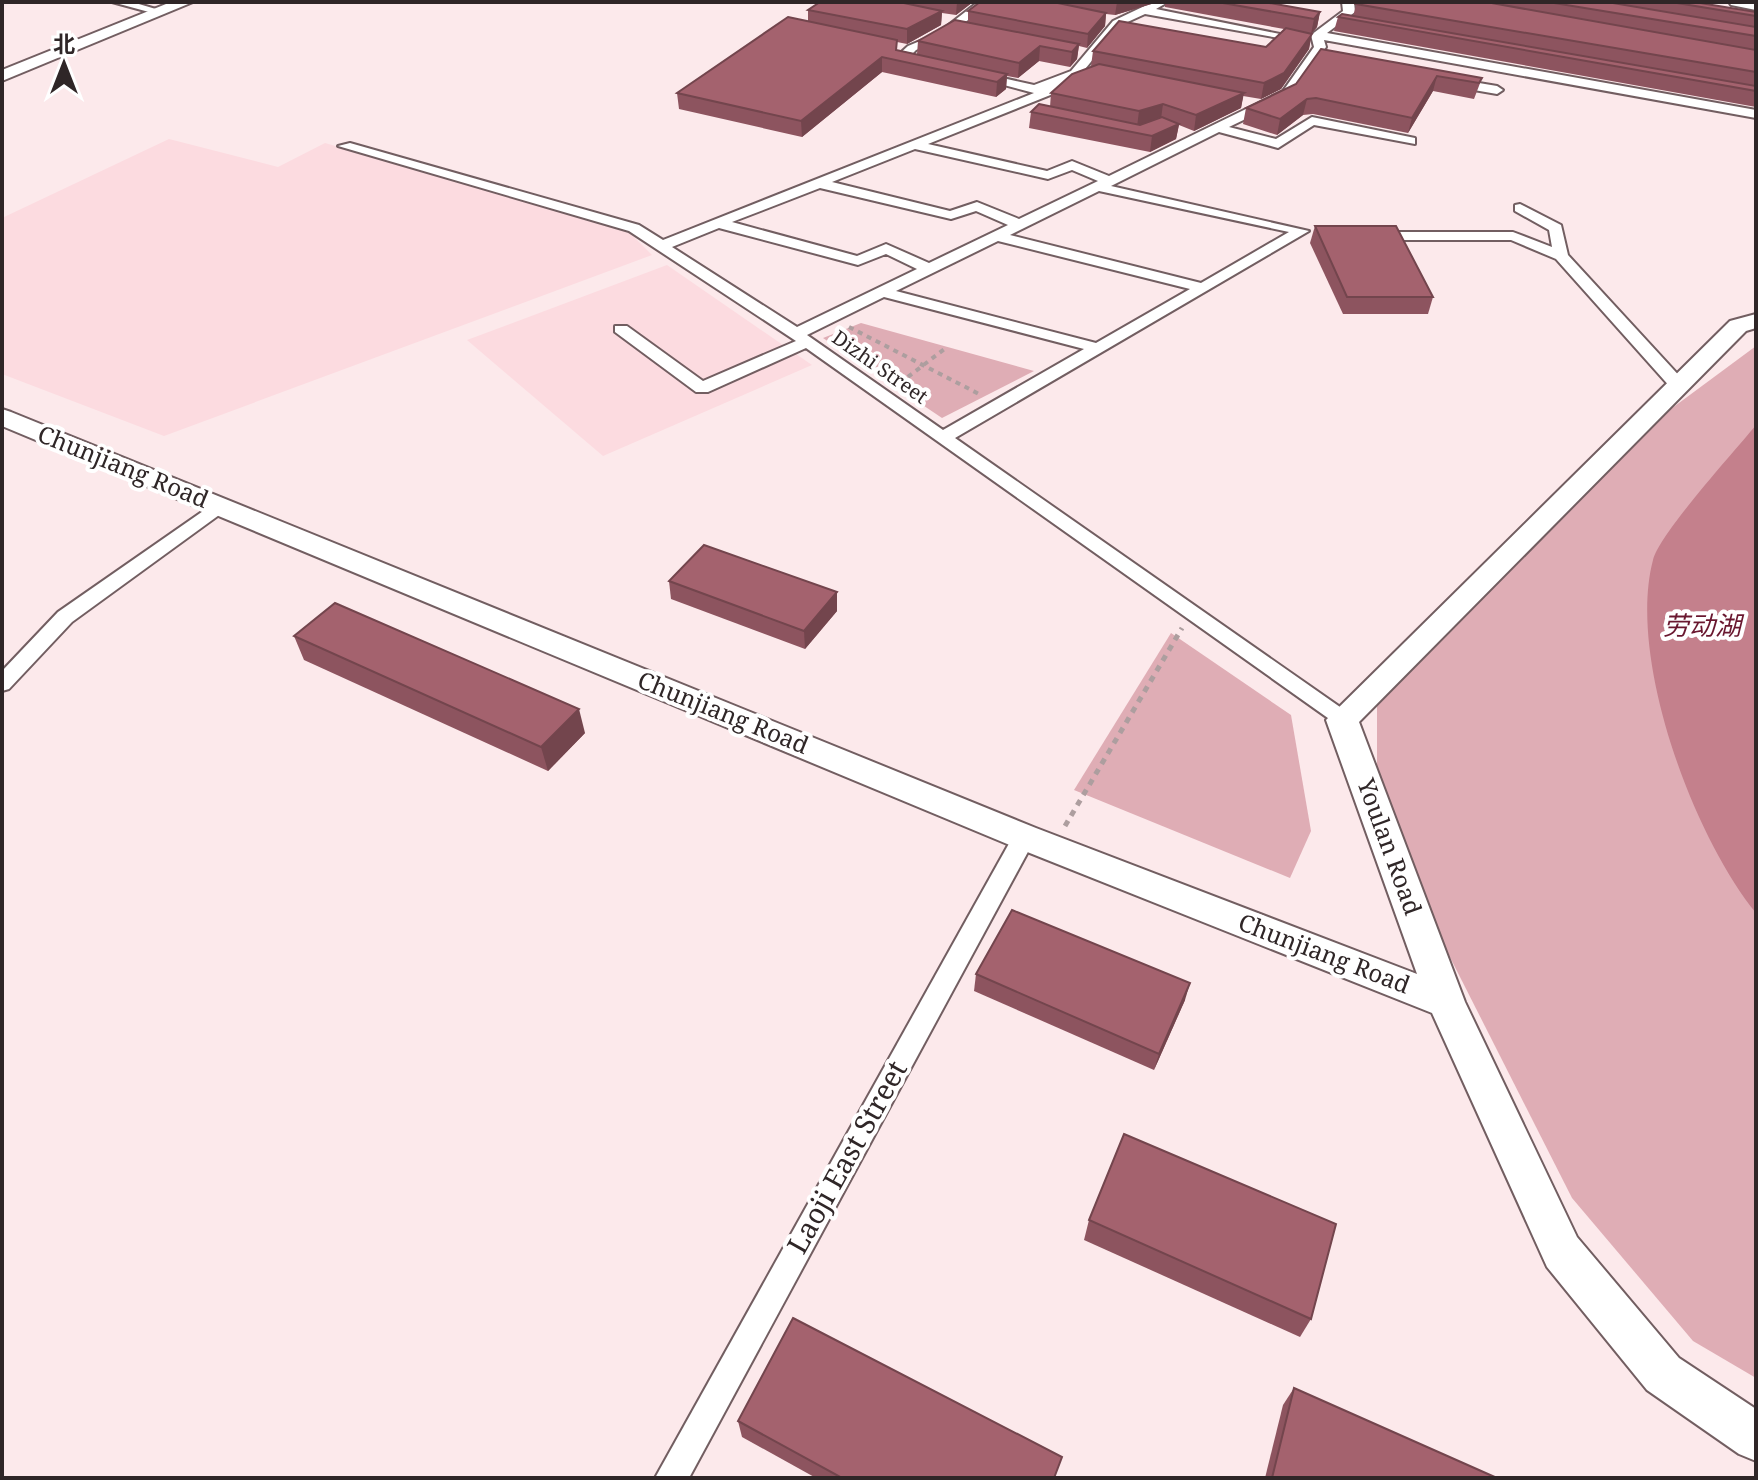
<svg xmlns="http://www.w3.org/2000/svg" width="1758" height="1480" font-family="'Noto Serif','Noto Sans SC',serif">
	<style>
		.built { fill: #fcdbe0 }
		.green { fill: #dfadb5 }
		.water { fill: #c4808c }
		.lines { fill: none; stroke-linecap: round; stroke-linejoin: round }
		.minor-casing { stroke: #725e61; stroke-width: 4 }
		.secondary-casing { stroke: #725e61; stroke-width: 4 }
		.path-far1 { stroke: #ad9e9f; stroke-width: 4; stroke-dasharray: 5 5; stroke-linecap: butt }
		.path { stroke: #ad9e9f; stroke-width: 5; stroke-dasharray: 6 6; stroke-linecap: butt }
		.minor { fill: #fff; fill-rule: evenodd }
		.secondary { fill: #fff; fill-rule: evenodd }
		.wall { fill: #8d545f }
		.shaded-wall { fill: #73454d }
		.building { fill: #a4626e; stroke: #73454d; stroke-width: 2 }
		.labels { text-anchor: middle; stroke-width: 8; stroke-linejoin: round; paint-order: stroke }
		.far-street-label { font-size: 20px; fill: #2f2627; stroke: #fff }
		.street-label { font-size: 24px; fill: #2f2627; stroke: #fff }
		.water-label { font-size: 26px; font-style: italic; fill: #69172f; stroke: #fff }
		.near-street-label { font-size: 28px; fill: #2f2627; stroke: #fff }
	</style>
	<rect width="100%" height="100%" fill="#fce9eb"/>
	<!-- built -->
	<g class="built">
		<polygon points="169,139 278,167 325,143 627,230 652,255 164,436 2,374 2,218"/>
		<polygon points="667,265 812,365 603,456 467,340"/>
	</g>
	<!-- green -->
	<g class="green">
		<polygon points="861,323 1034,371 942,418 823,338"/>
		<polygon points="1756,346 1756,1378 1693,1341 1572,1198 1421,900 1377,793 1377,689 1610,454"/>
		<polygon points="1171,633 1291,715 1311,831 1290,878 1074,790"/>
	</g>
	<!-- water -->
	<path class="water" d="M1756 425V913C1693 836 1627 658 1653 560 1659 534 1735 451 1756 425Z"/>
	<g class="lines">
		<defs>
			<g id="minor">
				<polygon points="112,2 132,2 166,12 160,15"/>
				<polygon points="978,2 991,2 945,38 916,50 909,57 923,60 923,66 897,62 897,56 908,46 937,34"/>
				<path d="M1153 2H1168L1156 9 1285 35 1279 38 1145 14 1121 25 1081 74H1088V80L928 144 1047 171 1072 161 1109 176 1283 91 1314 47 1311 35 1343 11 1342 2H1354L1355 12 1327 33 1756 110V118L1324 40 1326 47 1291 97 1229 127 1276 139 1312 117 1415 138V144L1314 125 1278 148 1219 132 1111 186 1309 231 955 438 1350 714 1353 720 1350 726 1342 728 806 348 708 392H696L615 332V326H627L703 381 796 341 629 231 338 146 350 143 639 225 663 240 1034 93 970 76 976 72 1034 85 1071 71 1113 21ZM915 149 1048 179 1072 170 1098 181 1019 219 977 202 950 211 832 182ZM820 188 951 219 976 211 1008 225 929 263 886 244 857 256 732 222ZM1099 191 1289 232 1201 283 1010 235ZM719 228 858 265 886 254 917 269 797 327 672 247ZM998 241 1190 289 1096 343 896 291ZM884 297 1084 349 943 430 807 335Z"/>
				<polygon points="1449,78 1497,86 1503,90 1497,94 1445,85 1443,82"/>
				<polygon points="1520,204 1561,225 1568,255 1684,381 1684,389 1672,389 1556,259 1511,240 1375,240 1368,236 1375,232 1513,232 1552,247 1549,230 1515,211 1515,205"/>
				<polygon points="219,500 226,502 226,510 72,622 9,689 2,691 2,671 58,612"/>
				<polygon points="1024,828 1032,831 1036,837 689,1478 655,1478 1016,831"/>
			</g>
			<g id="secondary">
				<polygon points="171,2 193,2 2,81 2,70"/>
				<polygon points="1729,2 1756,2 1756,10 1731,5"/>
				<polygon points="1756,314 1756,328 1746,331 1359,722 1465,1002 1577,1237 1679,1358 1756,1409 1756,1461 1739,1454 1647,1390 1547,1267 1432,1013 1012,846 2,426 2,409 11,412 1036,828 1417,974 1326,720 1730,321"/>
			</g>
		</defs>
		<!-- minor casing -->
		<use href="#minor" class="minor-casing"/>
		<!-- secondary casing -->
		<use href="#secondary" class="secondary-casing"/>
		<!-- path-far1 -->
		<g class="path-far1">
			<polyline points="849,327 979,394"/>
			<polyline points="900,383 947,347"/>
		</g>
		<!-- path -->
		<polyline class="path" points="1065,826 1182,628"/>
		<!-- minor -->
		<use href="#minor" class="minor"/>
		<!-- secondary -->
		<use href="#secondary" class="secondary"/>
	</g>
	<!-- wall -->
	<g class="wall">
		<polygon points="820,2 973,2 956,15 942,13 941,25 907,44 897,42 897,50 917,54 918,41 968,23 968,11 980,2 1158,2 1115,15 1106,14 1105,26 1087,48 1079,46 1077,59 1070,67 1039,61 1018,78 1007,76 1006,89 996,97 882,72 802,137 679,109 677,93 808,22 808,10"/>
		<polygon points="1165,2 1264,2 1320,12 1317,27 1311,34 1309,49 1281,89 1261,99 1243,96 1241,108 1194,131 1179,125 1176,139 1150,152 1029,128 1031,112 1050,107 1051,93 1091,66 1093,51 1266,47 1284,29 1165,7"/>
		<polygon points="1357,2 1548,2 1756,36 1756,107 1334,31 1338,17 1353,16"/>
		<polygon points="1548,2 1694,2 1756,12 1756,36"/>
		<polygon points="1321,49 1482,78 1474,99 1433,91 1408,133 1313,114 1303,115 1277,135 1243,124 1246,108 1296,84"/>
		<polygon points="1315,226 1433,297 1428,314 1343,314 1310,243"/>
		<polygon points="669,581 837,611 805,649 671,599"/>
		<polygon points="294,636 585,733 548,771 304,660"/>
		<polygon points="976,974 1185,1000 1154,1070 974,991"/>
		<polygon points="1089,1220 1311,1319 1300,1337 1084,1240"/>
		<polygon points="1294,1388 1497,1478 1265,1478 1283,1405"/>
		<polygon points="738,1421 1055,1478 816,1478 742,1437"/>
	</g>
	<!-- shaded-wall -->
	<g class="shaded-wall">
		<polygon points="957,2 973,2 956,15"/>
		<polygon points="1117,2 1158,2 1115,15"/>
		<polygon points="942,11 941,25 907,44 907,29"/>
		<polygon points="1320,12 1317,27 1311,34 1314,19"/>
		<polygon points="1106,13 1105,26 1087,48 1088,34"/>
		<polygon points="1312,34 1309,49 1281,89 1261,99 1264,83"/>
		<polygon points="1079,44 1077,59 1070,67 1072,52"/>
		<polygon points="1040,46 1039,61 1018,78 1019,63"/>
		<polygon points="882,57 882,72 802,137 801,121"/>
		<polygon points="1007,74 1006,89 996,97 997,82"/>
		<polygon points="1437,76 1433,91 1408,133 1412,118"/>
		<polygon points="1244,93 1241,108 1194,131 1196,115"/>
		<polygon points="1307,99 1303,115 1277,135 1280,119"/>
		<polygon points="1163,104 1161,119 1137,127 1139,111"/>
		<polygon points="1179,124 1176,139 1150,152 1152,136"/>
		<polygon points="837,592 837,611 805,649 804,631"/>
		<polygon points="579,709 585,733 548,771 541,747"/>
		<polygon points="1190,983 1185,1000 1154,1070 1159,1054"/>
	</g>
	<!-- building -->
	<g class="building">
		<polygon points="820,2 899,2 942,11 907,29 808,10"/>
		<polygon points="980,2 1053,2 1106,13 1088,34 968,11"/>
		<polygon points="1217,2 1264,2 1320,12 1314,19"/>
		<polygon points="1358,2 1486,2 1756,50 1756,72 1356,4"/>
		<polygon points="1548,2 1607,2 1756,27 1756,36"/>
		<polygon points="1671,2 1694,2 1756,12 1756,16"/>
		<polygon points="1342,14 1756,86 1756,91 1338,17"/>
		<polygon points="788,17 897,40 896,50 1007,74 997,82 882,57 801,121 677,93"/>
		<polygon points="955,20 1079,44 1072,52 1040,46 1019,63 918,41"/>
		<polygon points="1119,21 1266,47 1286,28 1312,34 1284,73 1264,83 1093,51"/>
		<polygon points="1321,49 1482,78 1479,83 1437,76 1412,118 1316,98 1307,99 1280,119 1246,108 1296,84"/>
		<polygon points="1099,64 1244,93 1196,115 1163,104 1139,111 1051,93 1072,74"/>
		<polygon points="1039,104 1140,125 1162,117 1179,124 1152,136 1031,112"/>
		<polygon points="1315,226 1396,226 1433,297 1347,297"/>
		<polygon points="704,545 837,592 804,631 669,581"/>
		<polygon points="335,603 579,709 541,747 294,636"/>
		<polygon points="1012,910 1190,983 1159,1054 976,974"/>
		<polygon points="1124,1134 1336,1224 1311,1319 1089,1220"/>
		<polygon points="793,1318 1062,1457 1054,1478 842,1478 738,1421"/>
		<polygon points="1294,1388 1497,1478 1272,1478"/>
	</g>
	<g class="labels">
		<!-- far-street labels -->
		<g class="far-street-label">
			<text transform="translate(880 367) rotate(35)" y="7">Dizhi Street</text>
		</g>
		<!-- street labels -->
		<g class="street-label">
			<text transform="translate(123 467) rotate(22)" y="8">Chunjiang Road</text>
			<text transform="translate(723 713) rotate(22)" y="8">Chunjiang Road</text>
			<text transform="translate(1389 847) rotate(70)" y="8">Youlan Road</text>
			<text transform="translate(1324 954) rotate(21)" y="8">Chunjiang Road</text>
		</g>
		<!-- water labels -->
		<g class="water-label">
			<text x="1702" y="635">劳动湖</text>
		</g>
		<!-- near-street labels -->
		<g class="near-street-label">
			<text transform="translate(847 1157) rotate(-61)" y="10">Laoji East Street</text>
		</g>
	</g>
	<!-- border -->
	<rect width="1758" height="1480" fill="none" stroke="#2f2627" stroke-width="8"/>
	<!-- north arrow -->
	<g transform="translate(64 64)" stroke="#ffffff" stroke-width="6" paint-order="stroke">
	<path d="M0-6L14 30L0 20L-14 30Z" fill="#2f2627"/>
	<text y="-12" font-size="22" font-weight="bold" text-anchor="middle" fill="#2f2627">北</text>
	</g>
</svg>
